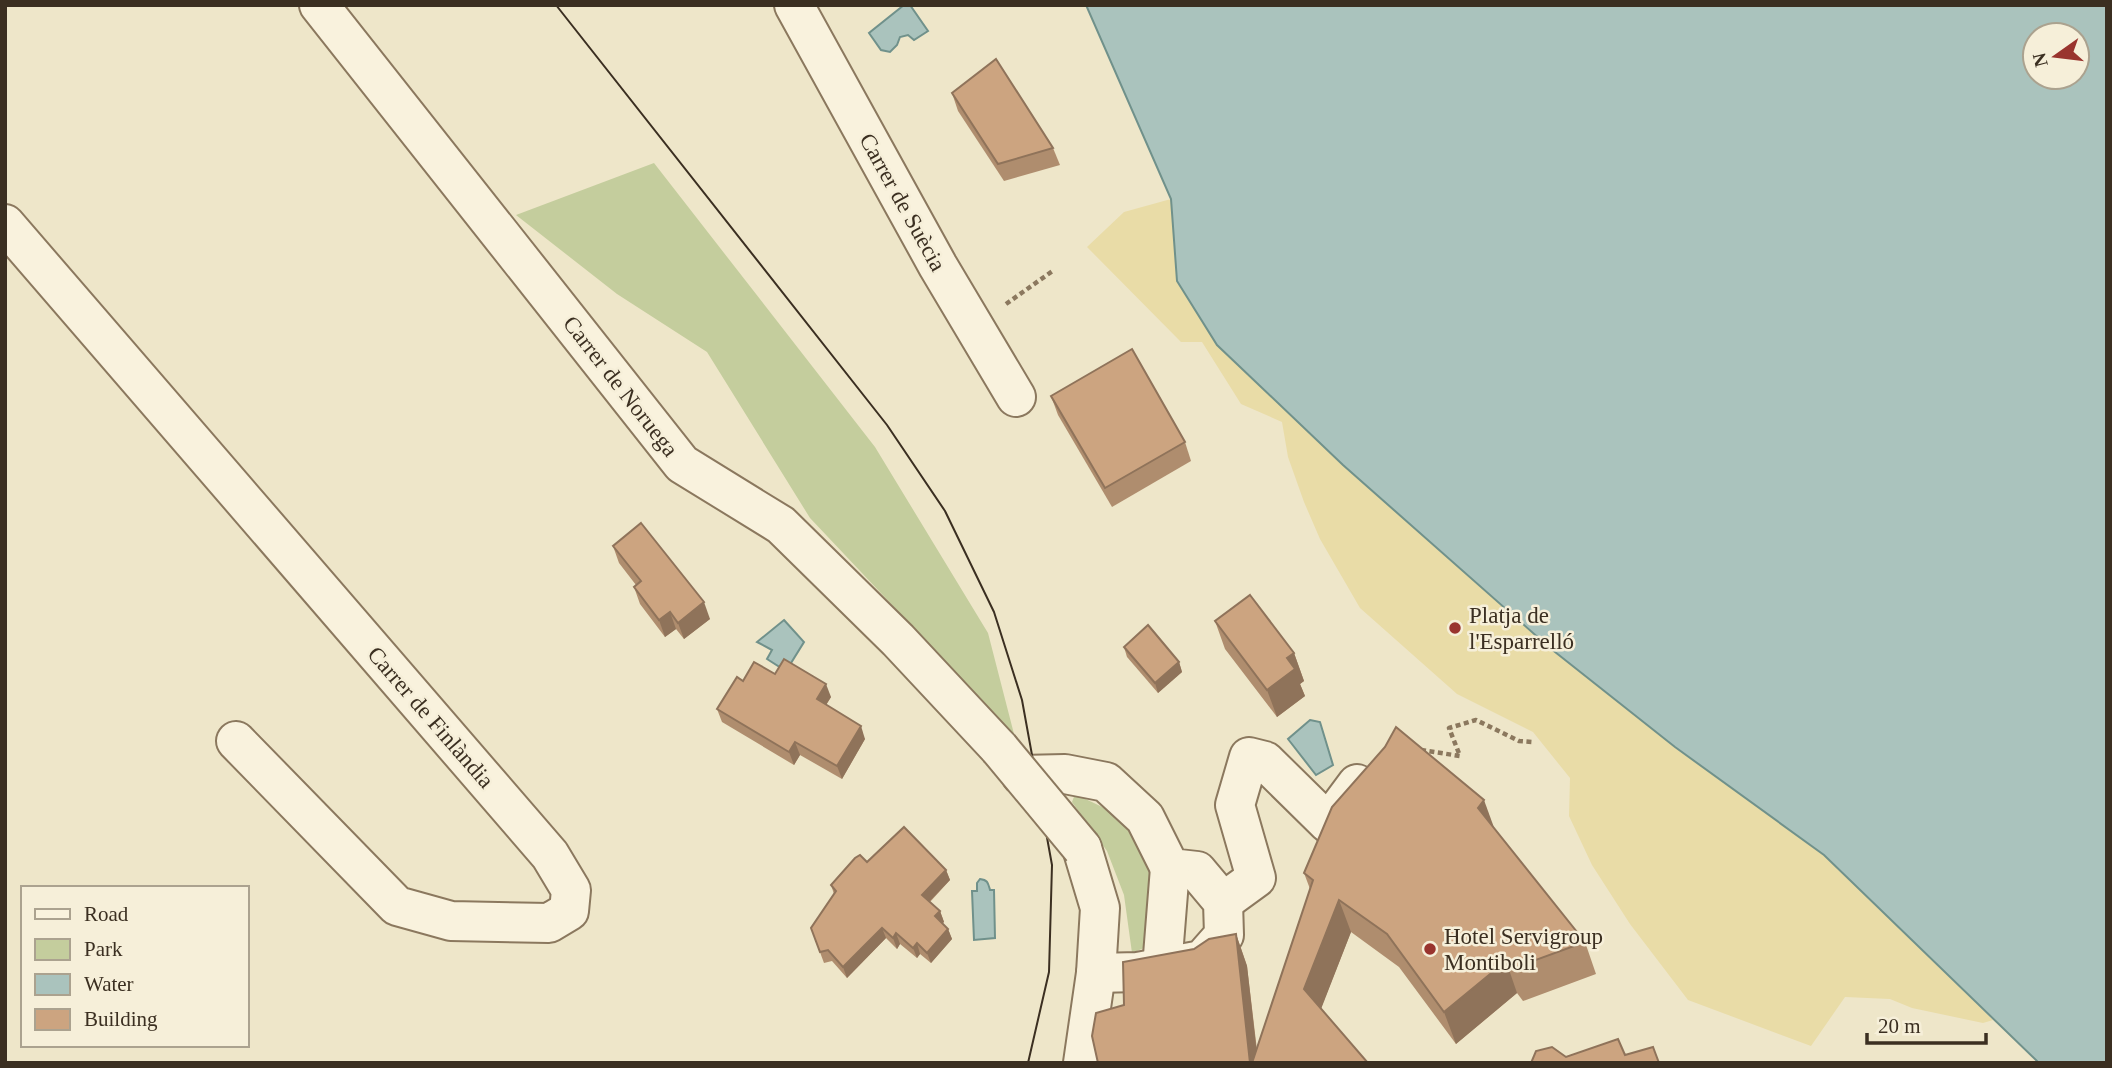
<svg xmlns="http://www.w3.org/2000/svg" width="2112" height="1068" font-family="Georgia,serif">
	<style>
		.green { fill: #c4cd9d }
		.sand { fill: #e9dca7 }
		.water { fill: #aac3bd; stroke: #70918b; stroke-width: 2; fill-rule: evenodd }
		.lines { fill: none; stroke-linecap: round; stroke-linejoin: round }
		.minor-casing { stroke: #8b785e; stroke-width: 42 }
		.path { stroke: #8b785e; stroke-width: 4.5; stroke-dasharray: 5 3.5; stroke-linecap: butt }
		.minor { stroke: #f9f2dd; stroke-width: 38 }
		.tram { stroke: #3b2f21; stroke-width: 2 }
		.minor-bridge-casing { stroke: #8b785e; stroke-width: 42; stroke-linecap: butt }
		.minor-bridge { stroke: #f9f2dd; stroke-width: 38 }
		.wall { fill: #af8d6e }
		.shaded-wall { fill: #8f735a }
		.building { fill: #cca480; stroke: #8f735a; stroke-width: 2 }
		.poi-dot { fill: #99342e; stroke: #f6efd9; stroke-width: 2.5 }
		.labels { text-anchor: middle; stroke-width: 5; stroke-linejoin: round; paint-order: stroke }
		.street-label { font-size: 23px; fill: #3b2f21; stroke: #f6efd9 }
		.poi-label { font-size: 23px; fill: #3b2f21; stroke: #f6efd9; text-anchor: start }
	</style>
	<rect width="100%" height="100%" fill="#eee6c9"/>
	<!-- green -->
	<g class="green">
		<polygon points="654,163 875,447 988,633 1014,734 810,518 707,352 617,294 516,215"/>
		<polygon points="1075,794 1117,814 1140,844 1160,909 1144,948 1132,953 1124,895 1107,851 1072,802"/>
	</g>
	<!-- sand -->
	<polygon class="sand" points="1171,199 1177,281 1217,345 1343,465 1550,648 1675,747 1824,855 1993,1020 1983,1023 1912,1008 1890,999 1845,997 1811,1046 1688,1000 1630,924 1592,865 1569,816 1570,778 1533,732 1457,694 1360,608 1320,539 1304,502 1288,457 1282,422 1241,404 1202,342 1181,342 1087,247 1124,212"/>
	<!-- water -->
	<g class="water">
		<polygon points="904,5 910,5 928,31 914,40 908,35 900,37 897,45 890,52 881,50 869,33"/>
		<path d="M1086 5H2107V1063H2039L1824 855 1675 747 1550 648 1343 465 1217 345 1177 281 1171 199ZM2035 35H2077V77H2035Z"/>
		<polygon points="784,620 804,642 786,671 767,659 772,650 757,642"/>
		<polygon points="1310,720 1320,722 1333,765 1316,775 1288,739"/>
		<path d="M980 879C988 880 988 883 990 890H994L995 938 974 940 972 891H977V883Z"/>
	</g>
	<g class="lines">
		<defs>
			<g id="minor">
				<polyline points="319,5 682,464 781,525 898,640 999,748"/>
				<polyline points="794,5 938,266 1016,397"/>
				<polyline points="5,224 550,855 571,890 569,911 549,923 451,921 397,906 236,741"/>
				<polyline points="1021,775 1065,774 1106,782 1145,818 1170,868 1197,871 1223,902 1224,935 1202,960 1138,972 1096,973"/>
				<polyline points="1082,848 1100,908 1096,973 1083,1063"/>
				<polyline points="1223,902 1256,878 1235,805 1249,757 1265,761 1328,823 1357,784"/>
				<polyline points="1162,968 1170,868"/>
			</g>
		</defs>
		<!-- minor casing -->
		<use href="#minor" class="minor-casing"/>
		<!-- path -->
		<g class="path">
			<polyline points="1006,304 1054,270"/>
			<polyline points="1421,750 1460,756 1449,728 1476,720 1519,741 1532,742"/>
		</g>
		<!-- minor -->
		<use href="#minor" class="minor"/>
		<!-- tram -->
		<polyline class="tram" points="556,5 887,425 945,511 994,612 1022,700 1052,865 1049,972 1028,1063"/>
		<defs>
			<polyline id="minor-bridge" points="999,748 1082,848"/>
		</defs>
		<!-- minor-bridge casing -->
		<use href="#minor-bridge" class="minor-bridge-casing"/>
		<!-- minor-bridge -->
		<use href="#minor-bridge" class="minor-bridge"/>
	</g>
	<!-- wall -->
	<g class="wall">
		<polygon points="952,93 1053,148 1060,165 1004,181 958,111"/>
		<polygon points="1051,396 1185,442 1191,461 1112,507 1058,415"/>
		<polygon points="613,546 710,619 684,639 676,629 665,637 640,604 634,587 636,585 619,563"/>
		<polygon points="1215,621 1294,653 1304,681 1300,684 1305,696 1277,717 1225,649"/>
		<polygon points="1124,647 1179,662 1182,672 1158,693 1127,657"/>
		<polygon points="775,674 831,697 826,705 865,739 842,779 800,755 794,765 722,722 717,709 743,681"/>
		<polygon points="1495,829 1585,942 1596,974 1523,1001 1517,993 1456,1044 1399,967 1351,932 1321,1008 1368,1063 1098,1063 1124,1005 1194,949 1236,934 1247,966 1257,1050 1310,889 1304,873"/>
		<polygon points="867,862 946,870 950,880 930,902 940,911 944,922 942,923 948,929 952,939 931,963 920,954 917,958 900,944 897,949 886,938 847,978 832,961 824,963 811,928 834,894 831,885"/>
	</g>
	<!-- shaded-wall -->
	<g class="shaded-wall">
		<polygon points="704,602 710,619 684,639 678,623"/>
		<polygon points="670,612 676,629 665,637 659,620"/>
		<polygon points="1294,653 1304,681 1300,684 1305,696 1277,717 1267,690 1287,658"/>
		<polygon points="1179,662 1182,672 1158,693 1155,683"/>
		<polygon points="826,684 831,697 821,713 817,699"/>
		<polygon points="861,726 865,739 842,779 837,766"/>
		<polygon points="795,742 800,755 794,765 789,752"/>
		<polygon points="1484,800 1496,833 1478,808"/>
		<polygon points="946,870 950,880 926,905 922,895"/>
		<polygon points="1339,900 1351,932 1316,1022 1304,989"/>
		<polygon points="940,911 944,922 939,927 935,916"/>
		<polygon points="882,928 886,938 847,978 843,967"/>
		<polygon points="948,929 952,939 931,963 927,953"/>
		<polygon points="896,933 900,944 897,949 893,938"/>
		<polygon points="1236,934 1247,966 1258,1063 1250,1063"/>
		<polygon points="917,943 920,954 917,958 913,948"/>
		<polygon points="1506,961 1517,993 1456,1044 1444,1012"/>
	</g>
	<!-- building -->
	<g class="building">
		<polygon points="996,59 1053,148 998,164 952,93"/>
		<polygon points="1132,349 1185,442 1105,488 1051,396"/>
		<polygon points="641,523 704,602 678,623 670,612 659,620 634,587 641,581 613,546"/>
		<polygon points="1250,595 1294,653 1287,658 1295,669 1267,690 1215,621"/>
		<polygon points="1148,625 1179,662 1155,683 1124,647"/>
		<polygon points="784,659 826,684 817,699 861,726 837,766 795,742 789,752 717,709 737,677 743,681 754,662 775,674"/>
		<polygon points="1396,727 1484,800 1478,808 1585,942 1511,969 1506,961 1444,1012 1387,934 1339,900 1304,989 1368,1063 1252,1063 1313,880 1304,873 1332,807 1385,747"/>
		<polygon points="904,827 946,870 922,895 940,911 935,916 948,929 927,953 917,943 913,948 896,933 893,938 882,928 843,967 828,950 820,952 811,928 836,891 831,885 855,858 860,855 867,862"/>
		<polygon points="1236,934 1250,1063 1098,1063 1092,1036 1096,1013 1124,1005 1123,962 1194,949 1209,939"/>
		<polygon points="1618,1039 1625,1055 1653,1047 1659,1063 1531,1063 1536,1051 1552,1047 1566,1057"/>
	</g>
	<!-- markers -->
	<g class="poi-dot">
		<circle cx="1455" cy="628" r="7"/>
		<circle cx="1430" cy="949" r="7"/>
	</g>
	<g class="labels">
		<!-- street labels -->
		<g class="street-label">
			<text transform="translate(903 202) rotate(61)" y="8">Carrer de Suècia</text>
			<text transform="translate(621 386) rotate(52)" y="8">Carrer de Noruega</text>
			<text transform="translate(431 717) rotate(49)" y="8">Carrer de Finlàndia</text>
		</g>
		<!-- poi labels -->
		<g class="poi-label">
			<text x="1469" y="623">Platja de<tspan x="1469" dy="26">l'Esparrelló</tspan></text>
			<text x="1444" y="944">Hotel Servigroup<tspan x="1444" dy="26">Montiboli</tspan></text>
		</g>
	</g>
	<!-- border -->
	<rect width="2112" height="1068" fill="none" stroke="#3b2f21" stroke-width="14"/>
	<!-- legend -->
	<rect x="21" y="886" width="228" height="161" fill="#f6efd9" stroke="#aba28f" stroke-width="2"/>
	<rect x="35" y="909" width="35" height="10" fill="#f9f2dd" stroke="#aba28f" stroke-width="2"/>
	<text x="84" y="921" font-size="21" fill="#3b2f21">Road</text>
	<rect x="35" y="939" width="35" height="21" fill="#c4cd9d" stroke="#aba28f" stroke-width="2"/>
	<text x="84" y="956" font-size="21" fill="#3b2f21">Park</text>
	<rect x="35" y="974" width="35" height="21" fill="#aac3bd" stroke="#aba28f" stroke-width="2"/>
	<text x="84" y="991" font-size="21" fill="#3b2f21">Water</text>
	<rect x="35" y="1009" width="35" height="21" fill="#cca480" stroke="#aba28f" stroke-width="2"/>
	<text x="84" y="1026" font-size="21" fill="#3b2f21">Building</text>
	<!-- north arrow -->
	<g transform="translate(2056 56) rotate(256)"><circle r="33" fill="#f6efd9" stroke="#aba28f" stroke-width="2"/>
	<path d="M0-5L12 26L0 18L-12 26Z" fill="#99342e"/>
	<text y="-10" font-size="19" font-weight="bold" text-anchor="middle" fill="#3b2f21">N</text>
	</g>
	<!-- scale -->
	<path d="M1867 1033v10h119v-10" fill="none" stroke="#3b2f21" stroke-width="3.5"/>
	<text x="1878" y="1033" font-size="21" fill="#3b2f21" stroke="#f6efd9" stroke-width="5" paint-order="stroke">20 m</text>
</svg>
